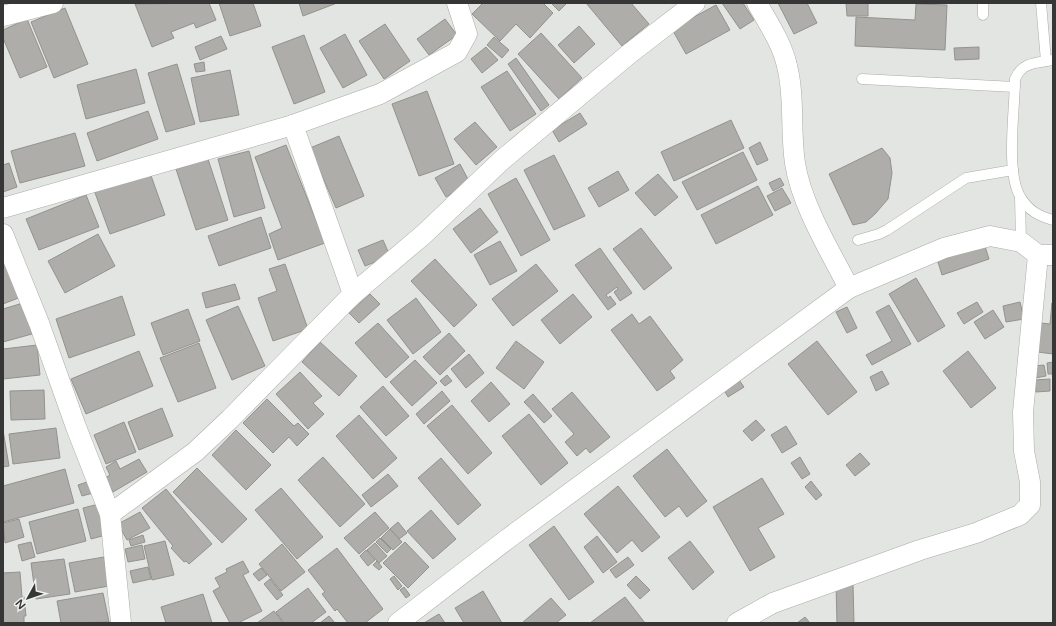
<svg xmlns="http://www.w3.org/2000/svg" width="1056" height="626" font-family="'Varela Round',sans-serif">
	<style>
		.building { fill: #aeada9; stroke: #93938e }
		.lines { fill: none; stroke-linecap: round; stroke-linejoin: round }
		.lane-casing { stroke: #aaaca8; stroke-width: 11 }
		.street-casing { stroke: #aaaca8; stroke-width: 21 }
		.lane { stroke: #fff; stroke-width: 10 }
		.street { stroke: #fff; stroke-width: 20 }
	</style>
	<rect width="100%" height="100%" fill="#e2e5e1"/>
	<!-- building -->
	<g class="building">
		<polygon points="209,3 216,20 196,28 194,23 171,32 174,38 152,47 135,4"/>
		<polygon points="219,3 253,3 261,26 230,36"/>
		<polygon points="299,3 337,3 303,16"/>
		<polygon points="483,3 543,3 553,13 530,38 516,24 500,41 472,14"/>
		<polygon points="551,3 567,3 559,11"/>
		<polygon points="586,3 631,3 649,24 622,46"/>
		<polygon points="722,3 743,3 754,20 740,29"/>
		<polygon points="778,3 807,3 817,23 794,34"/>
		<polygon points="846,3 868,3 868,16 847,16"/>
		<polygon points="916,4 947,5 945,50 855,46 856,17 915,20"/>
		<polygon points="716,5 730,30 686,54 672,29"/>
		<polygon points="65,8 88,64 54,78 31,22"/>
		<polygon points="27,19 47,67 20,78 3,38 3,30"/>
		<polygon points="445,19 457,35 429,55 417,39"/>
		<polygon points="385,24 410,61 384,79 359,41"/>
		<polygon points="579,26 595,44 574,63 558,45"/>
		<polygon points="541,33 582,78 559,99 518,54"/>
		<polygon points="345,34 367,75 343,88 320,48"/>
		<polygon points="304,35 325,92 294,104 272,47"/>
		<polygon points="221,36 227,49 200,60 195,47"/>
		<polygon points="494,37 509,50 502,58 487,45"/>
		<polygon points="486,47 498,60 482,73 471,59"/>
		<polygon points="979,47 979,59 955,60 954,48"/>
		<polygon points="516,58 549,105 541,111 508,64"/>
		<polygon points="204,62 205,71 196,72 194,64"/>
		<polygon points="177,64 195,124 166,132 148,73"/>
		<polygon points="136,69 145,103 86,119 77,85"/>
		<polygon points="230,70 239,115 200,122 191,78"/>
		<polygon points="507,71 536,114 510,131 481,87"/>
		<polygon points="427,91 454,164 419,176 392,104"/>
		<polygon points="148,111 158,139 97,161 87,133"/>
		<polygon points="580,113 587,124 559,142 552,130"/>
		<polygon points="731,120 744,148 674,181 661,152"/>
		<polygon points="475,122 497,147 476,165 454,139"/>
		<polygon points="75,133 85,166 20,183 11,151"/>
		<polygon points="339,136 364,196 336,208 310,148"/>
		<polygon points="760,142 768,160 757,165 749,148"/>
		<polygon points="286,145 325,243 278,260 269,234 282,228 255,157"/>
		<polygon points="882,148 890,158 892,173 888,199 875,214 866,222 853,225 829,174"/>
		<polygon points="249,151 265,208 234,217 218,159"/>
		<polygon points="743,152 757,180 697,210 682,182"/>
		<polygon points="554,155 585,216 554,230 524,170"/>
		<polygon points="208,159 228,220 196,230 176,169"/>
		<polygon points="9,163 17,187 3,192 3,165"/>
		<polygon points="460,164 470,183 446,197 435,178"/>
		<polygon points="149,170 165,215 110,234 94,190"/>
		<polygon points="618,171 629,190 599,207 588,188"/>
		<polygon points="658,174 678,197 655,216 635,193"/>
		<polygon points="516,178 550,240 521,256 488,194"/>
		<polygon points="780,178 784,185 773,191 769,183"/>
		<polygon points="758,186 773,215 716,244 701,215"/>
		<polygon points="782,188 791,203 775,211 767,196"/>
		<polygon points="86,195 99,227 39,250 26,219"/>
		<polygon points="480,208 498,232 471,253 453,229"/>
		<polygon points="261,217 271,248 219,266 208,236"/>
		<polygon points="641,228 672,268 644,290 613,249"/>
		<polygon points="98,234 115,266 65,293 48,261"/>
		<polygon points="383,240 390,256 365,266 358,250"/>
		<polygon points="500,241 517,271 490,285 474,255"/>
		<polygon points="984,243 989,259 942,275 937,259"/>
		<polygon points="600,248 632,293 620,301 614,292 618,289 617,287 606,295 608,298 610,296 616,304 608,310 575,265"/>
		<polygon points="435,259 477,305 454,327 411,281"/>
		<polygon points="3,260 21,297 3,304"/>
		<polygon points="285,264 308,329 273,341 258,298 277,291 269,269"/>
		<polygon points="536,264 558,291 513,326 492,299"/>
		<polygon points="916,278 945,326 918,342 889,294"/>
		<polygon points="235,284 240,299 206,308 202,293"/>
		<polygon points="370,294 380,304 359,323 349,313"/>
		<polygon points="573,294 592,317 560,344 541,320"/>
		<polygon points="122,296 135,335 69,358 56,319"/>
		<polygon points="416,298 441,332 413,354 387,320"/>
		<polygon points="977,302 983,312 964,324 957,313"/>
		<polygon points="1020,302 1024,319 1006,322 1003,306"/>
		<polygon points="23,303 32,334 3,342 3,309"/>
		<polygon points="1052,303 1053,354 1038,352 1041,323 1050,324"/>
		<polygon points="889,305 911,344 872,365 866,355 892,341 876,312"/>
		<polygon points="238,306 265,366 232,380 206,320"/>
		<polygon points="847,307 857,328 847,333 836,312"/>
		<polygon points="188,309 200,341 163,355 151,323"/>
		<polygon points="993,310 1004,327 985,339 974,322"/>
		<polygon points="632,314 639,324 650,316 683,360 670,371 675,378 657,391 611,330"/>
		<polygon points="378,323 409,357 386,378 355,343"/>
		<polygon points="449,333 465,351 440,375 423,357"/>
		<polygon points="516,341 544,362 524,389 496,368"/>
		<polygon points="817,341 857,392 828,415 788,364"/>
		<polygon points="320,342 357,376 339,396 302,362"/>
		<polygon points="199,343 216,388 178,402 160,358"/>
		<polygon points="37,345 40,375 3,379 3,349"/>
		<polygon points="139,351 153,386 86,414 71,379"/>
		<polygon points="968,351 996,388 971,408 943,371"/>
		<polygon points="469,354 484,373 466,388 451,369"/>
		<polygon points="415,360 437,383 412,406 390,382"/>
		<polygon points="1053,362 1053,374 1048,374 1047,363"/>
		<polygon points="1044,365 1046,376 1035,378 1034,366"/>
		<polygon points="882,371 889,384 876,391 870,377"/>
		<polygon points="300,372 322,396 313,403 324,414 308,429 276,394"/>
		<polygon points="447,375 452,381 445,386 440,381"/>
		<polygon points="1050,379 1050,391 1036,392 1035,380"/>
		<polygon points="739,380 744,387 728,397 724,390"/>
		<polygon points="491,382 510,404 489,422 471,401"/>
		<polygon points="383,386 409,416 386,436 360,407"/>
		<polygon points="44,390 45,419 11,420 10,391"/>
		<polygon points="442,391 450,401 424,424 416,414"/>
		<polygon points="572,392 610,437 590,453 586,448 577,456 565,442 574,434 552,409"/>
		<polygon points="533,394 552,416 544,423 524,402"/>
		<polygon points="267,399 294,426 298,423 309,434 297,446 289,437 273,453 243,423"/>
		<polygon points="452,405 492,453 468,474 427,426"/>
		<polygon points="162,408 173,436 139,450 128,422"/>
		<polygon points="529,414 568,463 541,485 502,436"/>
		<polygon points="359,415 397,458 373,479 336,436"/>
		<polygon points="756,420 765,430 752,441 743,431"/>
		<polygon points="124,422 136,452 106,464 94,435"/>
		<polygon points="786,426 797,444 782,453 771,435"/>
		<polygon points="56,428 60,458 13,464 9,434"/>
		<polygon points="3,430 9,466 3,467"/>
		<polygon points="236,430 271,465 246,490 212,455"/>
		<polygon points="667,449 707,501 687,517 679,506 665,517 633,476"/>
		<polygon points="860,453 870,464 855,476 846,465"/>
		<polygon points="323,457 365,504 340,527 298,480"/>
		<polygon points="800,457 810,474 802,479 791,463"/>
		<polygon points="441,458 481,505 458,525 418,478"/>
		<polygon points="139,459 147,472 113,492 105,478 110,475 106,467 116,461 120,469"/>
		<polygon points="197,468 247,519 222,543 173,492"/>
		<polygon points="65,469 74,503 3,522 3,486"/>
		<polygon points="388,474 398,486 371,507 362,495"/>
		<polygon points="762,478 784,514 758,528 775,557 750,571 713,507"/>
		<polygon points="90,481 93,493 82,496 78,485"/>
		<polygon points="811,481 822,495 816,500 805,487"/>
		<polygon points="618,486 660,537 642,552 632,540 617,553 584,514"/>
		<polygon points="281,488 323,537 297,559 255,510"/>
		<polygon points="166,489 212,544 189,564 186,561 184,562 171,548 173,546 142,508"/>
		<polygon points="99,504 106,535 91,539 83,508"/>
		<polygon points="78,509 86,541 37,554 29,522"/>
		<polygon points="431,510 456,539 433,559 407,531"/>
		<polygon points="140,512 150,528 127,540 118,524"/>
		<polygon points="375,512 389,528 359,554 344,538"/>
		<polygon points="19,519 24,537 5,543 3,523"/>
		<polygon points="398,522 407,533 399,539 390,529"/>
		<polygon points="554,526 594,582 569,600 529,545"/>
		<polygon points="390,529 402,542 393,550 381,538"/>
		<polygon points="143,535 145,542 131,546 129,540"/>
		<polygon points="597,536 617,562 603,573 584,547"/>
		<polygon points="380,538 391,549 387,553 376,542"/>
		<polygon points="165,541 174,575 152,580 144,546"/>
		<polygon points="690,541 714,572 693,590 668,558"/>
		<polygon points="31,542 35,557 22,561 18,545"/>
		<polygon points="405,542 429,567 408,588 383,563"/>
		<polygon points="375,543 387,556 379,563 367,550"/>
		<polygon points="282,544 305,572 281,591 259,564"/>
		<polygon points="142,545 145,559 128,562 125,549"/>
		<polygon points="337,548 383,609 365,623 348,623 337,609 335,611 322,594 325,592 308,570"/>
		<polygon points="366,550 375,560 368,566 360,556"/>
		<polygon points="104,557 109,586 75,592 69,563"/>
		<polygon points="628,557 634,565 616,578 610,570"/>
		<polygon points="64,559 70,594 36,599 31,563"/>
		<polygon points="243,561 249,572 243,575 262,611 238,623 230,623 213,591 220,587 215,578 227,572 226,569"/>
		<polygon points="377,561 382,567 379,570 373,565"/>
		<polygon points="148,567 151,579 133,583 130,571"/>
		<polygon points="261,568 267,575 259,581 253,574"/>
		<polygon points="20,572 22,597 24,597 26,616 24,616 24,623 3,623 3,573"/>
		<polygon points="394,576 402,586 398,590 390,579"/>
		<polygon points="636,576 650,590 640,599 627,585"/>
		<polygon points="270,579 283,595 277,600 264,584"/>
		<polygon points="836,585 853,585 854,623 837,623"/>
		<polygon points="404,587 410,595 406,598 400,590"/>
		<polygon points="308,588 326,612 311,623 284,623 276,612"/>
		<polygon points="483,591 502,623 464,623 455,608"/>
		<polygon points="103,593 109,622 61,623 57,601"/>
		<polygon points="203,594 212,623 166,623 161,607"/>
		<polygon points="625,597 645,623 590,623"/>
		<polygon points="551,598 566,615 556,623 522,623"/>
		<polygon points="274,611 283,623 257,623"/>
		<polygon points="439,614 445,623 424,623"/>
		<polygon points="329,616 335,623 320,623"/>
		<polygon points="805,617 810,623 797,623"/>
	</g>
	<g class="lines">
		<defs>
			<g id="lane">
				<polyline points="983,3 983,15"/>
				<polyline points="1041,3 1046,61"/>
				<path d="M1053 60C1036 63 1022 62 1015 79 1015 109 1005 174 1021 198 1029 211 1039 216 1053 220"/>
				<polyline points="862,79 1015,87"/>
				<polyline points="1020,197 1021,242"/>
				<polyline points="858,240 879,234 887,230 966,178 1013,170"/>
			</g>
			<g id="street">
				<path d="M757 3C768 23 782 43 787 66 795 97 790 131 795 163 801 204 830 251 849 288"/>
				<polyline points="3,16 53,3"/>
				<polyline points="293,125 353,294"/>
				<polyline points="3,208 293,125 380,94 457,52 467,34 457,3"/>
				<polyline points="3,234 39,323 76,427 110,514 121,623"/>
				<polyline points="110,514 195,452 230,419 353,294 423,235 502,160 629,54 695,3"/>
				<polyline points="398,623 506,540 849,288 944,248 990,236 1021,242 1038,255 1053,255"/>
				<polyline points="737,623 773,603 920,550 976,533 1020,515 1030,505 1030,482 1024,451 1023,412 1038,255"/>
			</g>
		</defs>
		<!-- lane casing -->
		<use href="#lane" class="lane-casing"/>
		<!-- street casing -->
		<use href="#street" class="street-casing"/>
		<!-- lane -->
		<use href="#lane" class="lane"/>
		<!-- street -->
		<use href="#street" class="street"/>
	</g>
	<!-- border -->
	<rect width="1056" height="626" fill="none" stroke="#353635" stroke-width="8"/>
	<!-- north arrow -->
	<g transform="translate(28 598) rotate(230)" stroke="#eff2ee" stroke-width="3" paint-order="stroke">
	<path d="M0-3L7 15L0 10L-7 15Z" fill="#353635"/>
	<text y="-6" font-size="11" font-weight="bold" text-anchor="middle" fill="#353635">N</text>
	</g>
</svg>
